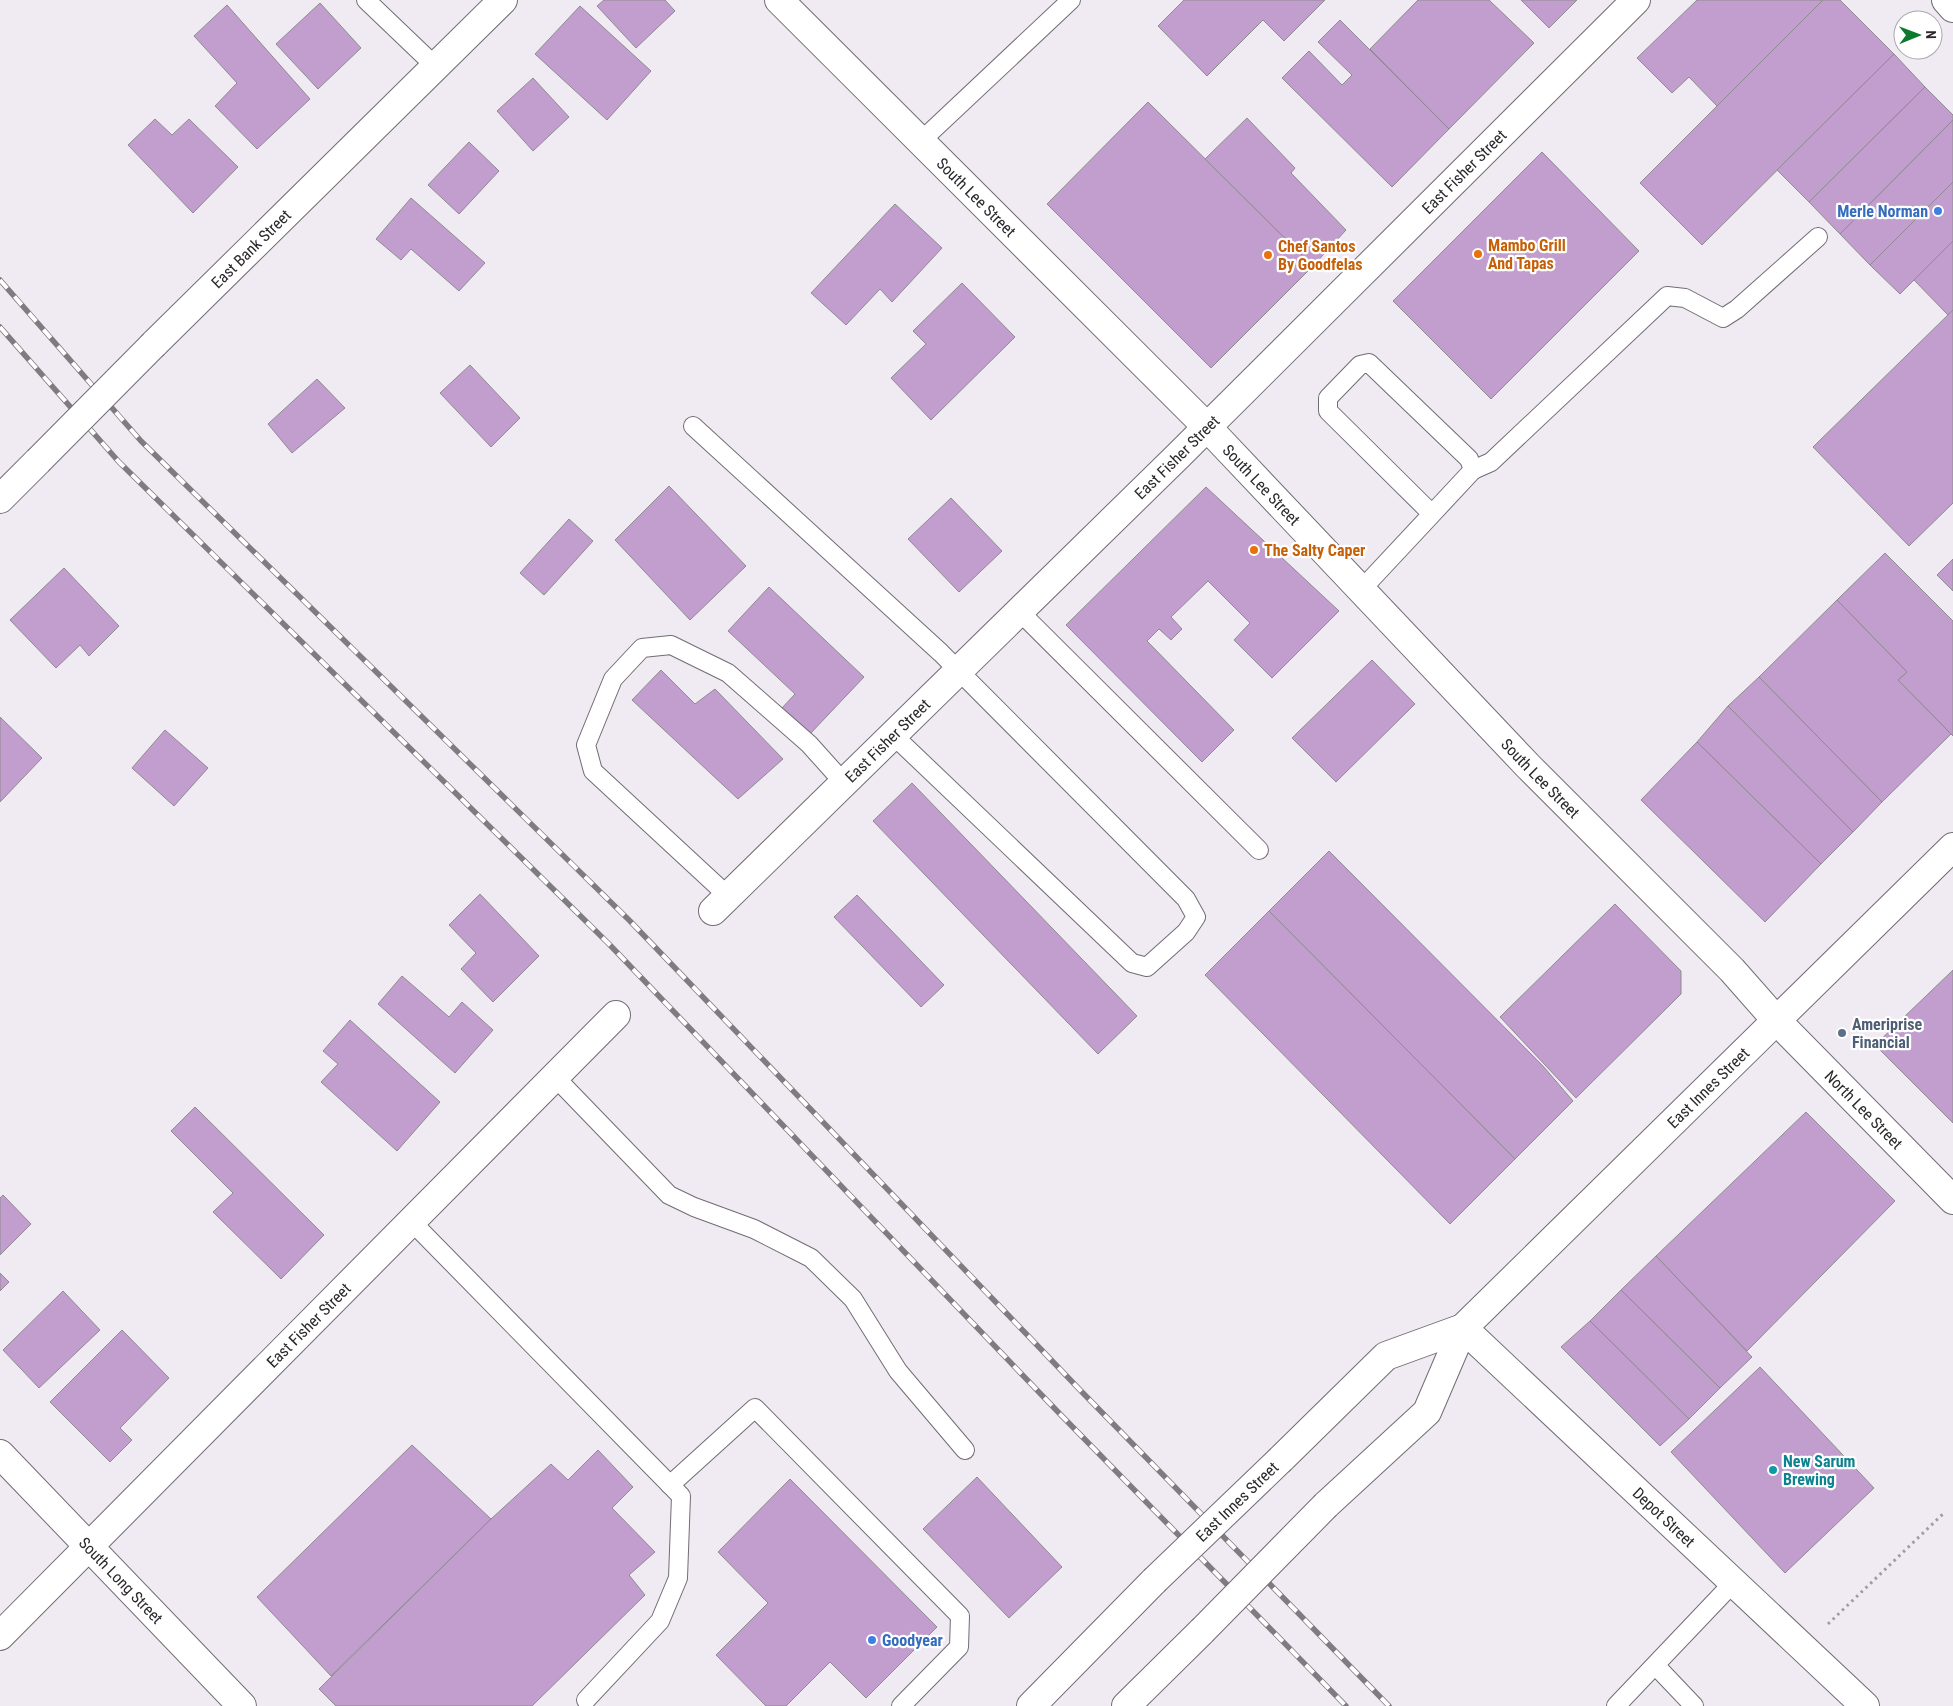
<svg xmlns="http://www.w3.org/2000/svg" width="1953" height="1706" font-family="'Roboto Condensed',sans-serif">
	<style>
		.building { fill: #c19ecd; stroke: #908a92 }
		.lines { fill: none; stroke-linecap: round; stroke-linejoin: round }
		.service-casing { stroke: #726c74; stroke-width: 20 }
		.minor-casing { stroke: #726c74; stroke-width: 30 }
		.secondary-casing { stroke: #726c74; stroke-width: 30 }
		.primary-casing { stroke: #726c74; stroke-width: 30 }
		.path { stroke: #a19ca3; stroke-width: 3; stroke-dasharray: 2.5 4; stroke-linecap: butt }
		.service { stroke: #fff; stroke-width: 18 }
		.minor { stroke: #fff; stroke-width: 28 }
		.secondary { stroke: #fff; stroke-width: 28 }
		.primary { stroke: #fff; stroke-width: 28 }
		.rail-casing { stroke: #7f7b81; stroke-width: 5.5 }
		.rail { stroke: #fff; stroke-width: 4; stroke-dasharray: 11; stroke-linecap: butt }
		.minor-bridge-casing { stroke: #726c74; stroke-width: 30; stroke-linecap: butt }
		.primary-bridge-casing { stroke: #726c74; stroke-width: 30; stroke-linecap: butt }
		.minor-bridge { stroke: #fff; stroke-width: 28 }
		.primary-bridge { stroke: #fff; stroke-width: 28 }
		.shop-dot { fill: #3f7fe0; stroke: #fff; stroke-width: 2 }
		.food-dot { fill: #e8710a; stroke: #fff; stroke-width: 2 }
		.service-dot { fill: #5c6f8a; stroke: #fff; stroke-width: 2 }
		.culture-dot { fill: #0f9aa8; stroke: #fff; stroke-width: 2 }
		.labels { text-anchor: middle; stroke-width: 4.5; stroke-linejoin: round; paint-order: stroke }
		.street-label { font-size: 16px; fill: #2b292c; stroke: #fff }
		.shop-label { font-size: 16px; font-weight: bold; fill: #366cbe; stroke: #fff; text-anchor: end }
		.food-label { font-size: 16px; font-weight: bold; fill: #c56008; stroke: #fff; text-anchor: start }
		.service-label { font-size: 16px; font-weight: bold; fill: #4e5e75; stroke: #fff; text-anchor: start }
		.culture-label { font-size: 16px; font-weight: bold; fill: #0d838f; stroke: #fff; text-anchor: start }
	</style>
	<rect width="100%" height="100%" fill="#f0eaf3"/>
	<!-- building -->
	<g class="building">
		<polygon points="604,0 665,0 675,11 636,48 597,6"/>
		<polygon points="1184,0 1325,0 1284,41 1263,20 1207,76 1158,26"/>
		<polygon points="1418,0 1489,0 1534,43 1449,129 1370,49"/>
		<polygon points="1521,0 1577,0 1549,28"/>
		<polygon points="1697,0 1823,0 1717,106 1689,77 1672,93 1637,58"/>
		<polygon points="1823,0 1840,0 1894,54 1702,245 1640,183"/>
		<polygon points="320,3 361,48 318,89 276,44"/>
		<polygon points="227,5 310,99 257,149 215,106 237,83 194,36"/>
		<polygon points="580,6 651,71 607,120 535,54"/>
		<polygon points="1340,20 1449,129 1392,187 1282,78 1309,51 1342,85 1352,75 1318,42"/>
		<polygon points="1894,54 1925,87 1809,202 1777,170"/>
		<polygon points="533,78 569,117 533,151 497,111"/>
		<polygon points="1925,87 1953,115 1953,120 1840,234 1809,202"/>
		<polygon points="1148,102 1313,266 1211,368 1047,204"/>
		<polygon points="1247,118 1295,168 1291,173 1346,230 1313,266 1205,159"/>
		<polygon points="155,119 172,135 189,119 238,167 193,213 128,145"/>
		<polygon points="1953,120 1953,182 1870,265 1840,234"/>
		<polygon points="469,142 499,171 459,214 428,185"/>
		<polygon points="1542,152 1639,251 1491,399 1393,301"/>
		<polygon points="1953,182 1953,241 1900,294 1870,265"/>
		<polygon points="411,198 485,263 459,291 411,249 401,260 376,239"/>
		<polygon points="895,204 942,248 892,302 880,289 846,325 811,293"/>
		<polygon points="1953,241 1953,310 1948,315 1914,280"/>
		<polygon points="962,283 1015,337 931,420 891,378 926,344 913,331"/>
		<polygon points="1953,310 1953,503 1909,546 1813,447"/>
		<polygon points="470,365 520,418 491,447 440,393"/>
		<polygon points="317,379 345,408 292,453 268,424"/>
		<polygon points="669,486 746,566 690,620 615,540"/>
		<polygon points="1206,487 1339,611 1272,678 1234,640 1250,623 1208,581 1171,617 1182,629 1171,640 1159,629 1147,641 1234,730 1202,762 1066,625"/>
		<polygon points="951,498 1002,551 959,592 908,539"/>
		<polygon points="569,519 593,541 544,595 520,573"/>
		<polygon points="1885,553 1953,621 1953,736 1898,680 1907,672 1837,600"/>
		<polygon points="1953,559 1953,591 1937,575"/>
		<polygon points="64,568 119,626 89,656 80,645 56,668 10,620"/>
		<polygon points="769,587 864,677 809,735 782,708 795,694 728,631"/>
		<polygon points="1837,600 1907,672 1898,680 1951,734 1882,802 1759,677"/>
		<polygon points="1372,660 1415,704 1336,782 1292,738"/>
		<polygon points="661,670 695,704 715,689 783,759 738,799 632,700"/>
		<polygon points="1759,677 1882,802 1853,832 1728,706"/>
		<polygon points="1728,706 1853,832 1821,864 1697,742"/>
		<polygon points="0,717 42,758 0,802"/>
		<polygon points="165,730 208,768 174,806 132,768"/>
		<polygon points="1697,742 1821,864 1765,922 1641,800"/>
		<polygon points="912,783 1137,1016 1098,1054 873,821"/>
		<polygon points="1329,851 1543,1066 1573,1101 1515,1159 1269,911"/>
		<polygon points="480,894 539,956 493,1002 461,969 476,953 449,925"/>
		<polygon points="857,895 944,985 921,1007 834,917"/>
		<polygon points="1615,904 1681,971 1681,994 1576,1098 1500,1017"/>
		<polygon points="1269,911 1515,1159 1450,1224 1205,975"/>
		<polygon points="1953,970 1953,1123 1875,1045"/>
		<polygon points="402,976 449,1017 462,1002 493,1030 455,1073 378,1004"/>
		<polygon points="350,1020 440,1102 397,1151 321,1082 338,1064 323,1051"/>
		<polygon points="195,1107 324,1235 281,1279 213,1212 233,1193 171,1131"/>
		<polygon points="1806,1112 1895,1201 1747,1351 1656,1256"/>
		<polygon points="3,1195 31,1224 0,1255 0,1198"/>
		<polygon points="1656,1256 1752,1357 1720,1388 1621,1290"/>
		<polygon points="0,1273 9,1282 0,1291"/>
		<polygon points="1621,1290 1720,1388 1689,1419 1590,1321"/>
		<polygon points="63,1291 100,1330 39,1388 3,1350"/>
		<polygon points="1590,1321 1689,1419 1660,1446 1561,1347"/>
		<polygon points="122,1330 169,1378 120,1428 132,1440 110,1462 50,1402"/>
		<polygon points="1760,1367 1874,1488 1785,1573 1671,1452"/>
		<polygon points="412,1445 491,1519 331,1676 257,1597"/>
		<polygon points="598,1450 633,1487 612,1508 655,1552 629,1575 645,1595 532,1706 336,1706 319,1689 491,1519 551,1464 568,1480"/>
		<polygon points="977,1477 1062,1567 1009,1618 923,1529"/>
		<polygon points="790,1479 937,1627 866,1698 830,1662 786,1706 766,1706 716,1655 768,1603 718,1552"/>
	</g>
	<g class="lines">
		<defs>
			<g id="service">
				<polyline points="366,0 435,66"/>
				<polyline points="921,141 1071,0"/>
				<polyline points="693,426 941,653 1186,899 1196,917 1186,932 1147,967 1132,963 893,735"/>
				<polyline points="1473,470 1491,462 1667,296 1685,298 1723,318 1737,309 1818,237"/>
				<polyline points="1361,590 1432,514 1328,411 1328,398 1360,365 1369,363 1469,459 1473,470 1432,514"/>
				<polyline points="1019,611 1259,850"/>
				<polyline points="728,896 593,771 586,745 613,679 642,648 671,645 728,673 809,744 844,783"/>
				<polyline points="555,1077 669,1195 694,1207 754,1229 811,1258 853,1299 898,1371 965,1450"/>
				<polyline points="412,1222 681,1496 678,1578 660,1621 586,1700"/>
				<polyline points="670,1485 755,1408 960,1616 959,1647 901,1706"/>
				<polyline points="1656,1666 1694,1706"/>
				<polyline points="1616,1706 1733,1583"/>
			</g>
			<g id="minor">
				<path id="s1" d="M779 0 1207 427 1528 766 1732 970 1776 1020 1953 1200"/>
				<path id="s2" d="M154 344 503 0"/>
				<polyline points="0,499 38,461"/>
				<path id="s3" d="M713 911 1178 456 1636 0"/>
				<path id="s4" d="M1463 1328 1865 1706"/>
				<path id="s5" d="M0 1636 616 1015"/>
			</g>
			<g id="secondary">
				<path id="s6" d="M0 1454 242 1706"/>
			</g>
			<g id="primary">
				<polyline points="1946,0 1953,8"/>
				<polyline points="1281,1459 1386,1356 1463,1328"/>
				<path id="s7" d="M1326 1505 1427 1412 1463 1328 1953 847"/>
				<polyline points="1031,1706 1154,1581"/>
				<polyline points="1126,1706 1202,1631"/>
			</g>
		</defs>
		<!-- service casing -->
		<use href="#service" class="service-casing"/>
		<!-- minor casing -->
		<use href="#minor" class="minor-casing"/>
		<!-- secondary casing -->
		<use href="#secondary" class="secondary-casing"/>
		<!-- primary casing -->
		<use href="#primary" class="primary-casing"/>
		<!-- path -->
		<polyline class="path" points="1828,1624 1945,1512"/>
		<!-- service -->
		<use href="#service" class="service"/>
		<!-- minor -->
		<use href="#minor" class="minor"/>
		<!-- secondary -->
		<use href="#secondary" class="secondary"/>
		<!-- primary -->
		<use href="#primary" class="primary"/>
		<defs>
			<g id="rail">
				<polyline points="0,280 141,441 630,921 1081,1391 1389,1706"/>
				<polyline points="0,327 119,462 608,943 1059,1413 1346,1706"/>
			</g>
		</defs>
		<!-- rail casing -->
		<use href="#rail" class="rail-casing"/>
		<!-- rail -->
		<use href="#rail" class="rail"/>
		<defs>
			<polyline id="minor-bridge" points="38,461 154,344"/>
			<g id="primary-bridge">
				<path id="s8" d="M1154 1581 1281 1459"/>
				<polyline points="1202,1631 1326,1505"/>
			</g>
		</defs>
		<!-- minor-bridge casing -->
		<use href="#minor-bridge" class="minor-bridge-casing"/>
		<!-- primary-bridge casing -->
		<use href="#primary-bridge" class="primary-bridge-casing"/>
		<!-- minor-bridge -->
		<use href="#minor-bridge" class="minor-bridge"/>
		<!-- primary-bridge -->
		<use href="#primary-bridge" class="primary-bridge"/>
	</g>
	<!-- markers -->
	<g class="shop-dot">
		<circle cx="1938" cy="211" r="5"/>
		<circle cx="872" cy="1640" r="5"/>
	</g>
	<g class="food-dot">
		<circle cx="1478" cy="254" r="5"/>
		<circle cx="1268" cy="255" r="5"/>
		<circle cx="1254" cy="550" r="5"/>
	</g>
	<circle class="service-dot" cx="1842" cy="1033" r="5"/>
	<circle class="culture-dot" cx="1773" cy="1470" r="5"/>
	<g class="labels">
		<!-- street labels -->
		<g class="street-label">
			<text dy="6" stroke="none"><textPath href="#s3" startOffset="1054">East Fisher Street</textPath></text>
			<text dy="6" stroke="none"><textPath href="#s1" startOffset="279">South Lee Street</textPath></text>
			<text dy="6" stroke="none"><textPath href="#s2" startOffset="136">East Bank Street</textPath></text>
			<text dy="6" stroke="none"><textPath href="#s3" startOffset="649">East Fisher Street</textPath></text>
			<text dy="6" stroke="none"><textPath href="#s1" startOffset="684">South Lee Street</textPath></text>
			<text dy="6" stroke="none"><textPath href="#s3" startOffset="244">East Fisher Street</textPath></text>
			<text dy="6" stroke="none"><textPath href="#s1" startOffset="1089">South Lee Street</textPath></text>
			<text dy="6" stroke="none"><textPath href="#s7" startOffset="572">East Innes Street</textPath></text>
			<text dy="6" stroke="none"><textPath href="#s1" startOffset="1552">North Lee Street</textPath></text>
			<text dy="6" stroke="none"><textPath href="#s5" startOffset="438">East Fisher Street</textPath></text>
			<text dy="6" stroke="none"><textPath href="#s8" startOffset="115">East Innes Street</textPath></text>
			<text dy="6" stroke="none"><textPath href="#s4" startOffset="276">Depot Street</textPath></text>
			<text dy="6" stroke="none"><textPath href="#s6" startOffset="175">South Long Street</textPath></text>
		</g>
		<!-- shop labels -->
		<g class="shop-label">
			<text x="1928" y="217">Merle Norman</text>
			<text x="882" y="1646" text-anchor="start">Goodyear</text>
		</g>
		<!-- food labels -->
		<g class="food-label">
			<text x="1488" y="251">Mambo Grill<tspan x="1488" dy="18">And Tapas</tspan></text>
			<text x="1278" y="252">Chef Santos<tspan x="1278" dy="18">By Goodfelas</tspan></text>
			<text x="1264" y="556">The Salty Caper</text>
		</g>
		<!-- service labels -->
		<g class="service-label">
			<text x="1852" y="1030">Ameriprise<tspan x="1852" dy="18">Financial</tspan></text>
		</g>
		<!-- culture labels -->
		<g class="culture-label">
			<text x="1783" y="1467">New Sarum<tspan x="1783" dy="18">Brewing</tspan></text>
		</g>
	</g>
	<!-- north arrow -->
	<g transform="translate(1918 35) rotate(89)"><circle r="24" fill="#ffffff" stroke="#aaa9ab"/>
	<path d="M0-4L9 19L0 12L-9 19Z" fill="#0b792e"/>
	<text y="-8" font-size="14" font-weight="bold" text-anchor="middle" fill="#2b292c">N</text>
	</g>
</svg>
